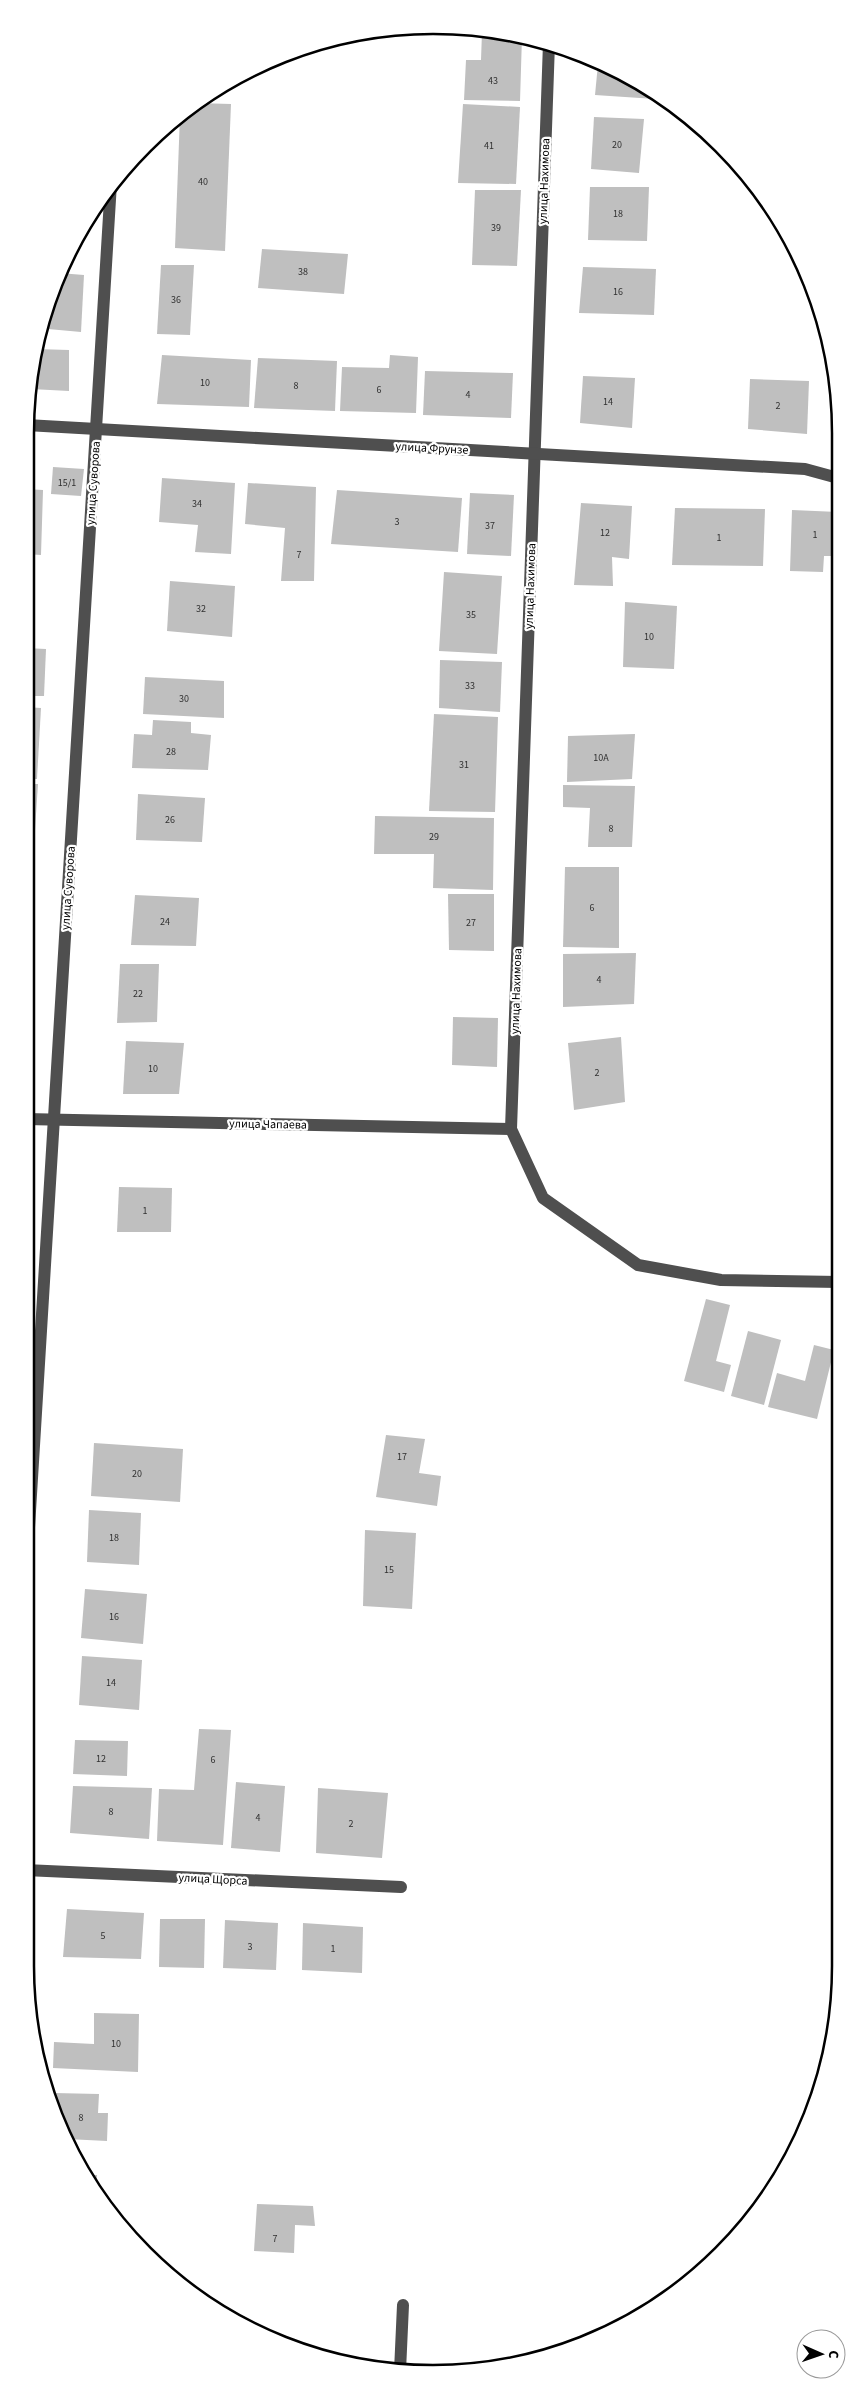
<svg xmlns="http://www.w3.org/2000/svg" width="866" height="2399" font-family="'Source Sans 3',sans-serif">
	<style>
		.building { fill: #bfbfbf }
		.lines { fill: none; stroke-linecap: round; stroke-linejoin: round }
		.minor { stroke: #4f4f4f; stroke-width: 12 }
		.labels { text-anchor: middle; stroke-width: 4.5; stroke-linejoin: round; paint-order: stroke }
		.number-label { font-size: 10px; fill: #303030 }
		.street-label { font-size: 12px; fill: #000; stroke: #fff }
		.rim { fill: none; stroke: #000; stroke-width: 2.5 }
	</style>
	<rect width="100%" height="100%" fill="#fff"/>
	<!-- building -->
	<g class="building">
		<polygon points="482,32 522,36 520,101 464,100 466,60 481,60"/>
		<polygon points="598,64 637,80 655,95 655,99 595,95"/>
		<polygon points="196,103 231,104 225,251 175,248 180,115"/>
		<polygon points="463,104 520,107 516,184 458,183"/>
		<polygon points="594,117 644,119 639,173 591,169"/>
		<polygon points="590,187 649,187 647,241 588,240"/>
		<polygon points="475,190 521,190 517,266 472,265"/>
		<polygon points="262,249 348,254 344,294 258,288"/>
		<polygon points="161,265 194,265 190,335 157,334"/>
		<polygon points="583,267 656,269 654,315 579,313"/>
		<polygon points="59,273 84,275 81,332 48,329 50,298"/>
		<polygon points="36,349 69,350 69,391 31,389"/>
		<polygon points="162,355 251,360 249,407 157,404"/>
		<polygon points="390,355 418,357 416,413 340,411 342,367 389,368"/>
		<polygon points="258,358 337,361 335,411 254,408"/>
		<polygon points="425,371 513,373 511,418 423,415"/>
		<polygon points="583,376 635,378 632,428 580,423"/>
		<polygon points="750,379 809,381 807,434 748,429"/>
		<polygon points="53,467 84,469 81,496 51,494"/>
		<polygon points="162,478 235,483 231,554 195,552 198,525 159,522"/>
		<polygon points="248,483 316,487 314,581 281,581 285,528 245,524"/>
		<polygon points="25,489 43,490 41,555 25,554"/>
		<polygon points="337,490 462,498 458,552 331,544"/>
		<polygon points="470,493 514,495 511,556 467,554"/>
		<polygon points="581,503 632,506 629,559 612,557 613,586 574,585"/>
		<polygon points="675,508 765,509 763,566 672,565"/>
		<polygon points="792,510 838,512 838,556 824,556 823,572 790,571"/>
		<polygon points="444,572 502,576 497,654 439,651"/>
		<polygon points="170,581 235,586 232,637 167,631"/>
		<polygon points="625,602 677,606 674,669 623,667"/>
		<polygon points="25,648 46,649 44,696 25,696"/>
		<polygon points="440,660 502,662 500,712 439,708"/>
		<polygon points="145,677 224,681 224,718 143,714"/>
		<polygon points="25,707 41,708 37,779 25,779"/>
		<polygon points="434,714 498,717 495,812 429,811"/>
		<polygon points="153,720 191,722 191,733 211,735 208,770 132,768 134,734 152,735"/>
		<polygon points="635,734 632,779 567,782 568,736"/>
		<polygon points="25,784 38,784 33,860 25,859"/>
		<polygon points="563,785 635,786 632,847 588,847 590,808 563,807"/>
		<polygon points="138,794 205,798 202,842 136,840"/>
		<polygon points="375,816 494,818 493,890 433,888 434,854 374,854"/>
		<polygon points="565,867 619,867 619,948 563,947"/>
		<polygon points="25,880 31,880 28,935 25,935"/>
		<polygon points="448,894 494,894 494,951 449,950"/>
		<polygon points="135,895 199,898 196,946 131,945"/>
		<polygon points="636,953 634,1004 563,1007 563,954"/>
		<polygon points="120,964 159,964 157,1022 117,1023"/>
		<polygon points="453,1017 498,1018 497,1067 452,1065"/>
		<polygon points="621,1037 625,1102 574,1110 568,1043"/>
		<polygon points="126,1041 184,1043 179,1094 123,1094"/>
		<polygon points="25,1185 32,1185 29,1273 25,1273"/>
		<polygon points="119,1187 172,1188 171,1232 117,1232"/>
		<polygon points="706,1299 730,1305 716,1361 731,1365 724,1392 684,1381"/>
		<polygon points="748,1331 781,1340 764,1405 731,1396"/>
		<polygon points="814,1345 834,1350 817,1419 768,1407 777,1373 805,1381"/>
		<polygon points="386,1435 425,1439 419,1473 441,1476 437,1506 376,1497"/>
		<polygon points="94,1443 183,1449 180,1502 91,1496"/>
		<polygon points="89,1510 141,1513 139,1565 87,1562"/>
		<polygon points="365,1530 416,1533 412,1609 363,1606"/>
		<polygon points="85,1589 147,1594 143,1644 81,1638"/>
		<polygon points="82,1656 142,1660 139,1710 79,1705"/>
		<polygon points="199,1729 231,1730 223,1845 157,1841 159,1789 194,1790"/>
		<polygon points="75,1740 128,1741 127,1776 73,1774"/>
		<polygon points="236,1782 285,1786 280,1852 231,1848"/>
		<polygon points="73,1786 152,1788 149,1839 70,1833"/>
		<polygon points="318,1788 388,1793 382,1858 316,1853"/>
		<polygon points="67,1909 144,1913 141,1959 63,1957"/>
		<polygon points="160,1919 205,1919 204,1968 159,1967"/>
		<polygon points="225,1920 278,1923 276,1970 223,1968"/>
		<polygon points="303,1923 363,1927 362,1973 302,1970"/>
		<polygon points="94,2013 139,2014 138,2072 53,2068 54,2042 94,2044"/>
		<polygon points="54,2093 99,2094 98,2113 108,2113 107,2141 67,2139 56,2122 53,2112"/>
		<polygon points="89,2175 97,2175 96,2186"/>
		<polygon points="257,2204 313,2206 315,2226 295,2225 294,2253 254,2251"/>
	</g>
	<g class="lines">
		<!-- minor -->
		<g class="minor">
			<polyline points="549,43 511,1129 543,1198 638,1265 721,1280 839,1282"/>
			<polyline points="26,425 805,469 838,478"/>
			<polyline points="25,1119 511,1129"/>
			<polyline points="25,1593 111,183"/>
			<polyline points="25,1870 401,1887"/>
			<polyline points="400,2371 403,2305"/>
		</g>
	</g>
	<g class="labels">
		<!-- number labels -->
		<g class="number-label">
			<text x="493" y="84">43</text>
			<text x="617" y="148">20</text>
			<text x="489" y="149">41</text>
			<text x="203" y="185">40</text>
			<text x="618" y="217">18</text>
			<text x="496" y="231">39</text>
			<text x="303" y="275">38</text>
			<text x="618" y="295">16</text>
			<text x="176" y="303">36</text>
			<text x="205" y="386">10</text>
			<text x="296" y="389">8</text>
			<text x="379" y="393">6</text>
			<text x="468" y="398">4</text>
			<text x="608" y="405">14</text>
			<text x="778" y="409">2</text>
			<text x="67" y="486">15/1</text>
			<text x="197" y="507">34</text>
			<text x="397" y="525">3</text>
			<text x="490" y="529">37</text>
			<text x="605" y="536">12</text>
			<text x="815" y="538">1</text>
			<text x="719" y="541">1</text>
			<text x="299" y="558">7</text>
			<text x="201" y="612">32</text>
			<text x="471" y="618">35</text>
			<text x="649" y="640">10</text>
			<text x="470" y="689">33</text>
			<text x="184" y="702">30</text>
			<text x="171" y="755">28</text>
			<text x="601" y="761">10А</text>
			<text x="464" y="768">31</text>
			<text x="170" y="823">26</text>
			<text x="611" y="832">8</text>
			<text x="434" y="840">29</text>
			<text x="592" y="911">6</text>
			<text x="165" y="925">24</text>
			<text x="471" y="926">27</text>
			<text x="599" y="983">4</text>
			<text x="138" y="997">22</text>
			<text x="153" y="1072">10</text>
			<text x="597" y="1076">2</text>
			<text x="145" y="1214">1</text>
			<text x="402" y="1460">17</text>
			<text x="137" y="1477">20</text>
			<text x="114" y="1541">18</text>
			<text x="389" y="1573">15</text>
			<text x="114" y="1620">16</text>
			<text x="111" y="1686">14</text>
			<text x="101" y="1762">12</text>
			<text x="213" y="1763">6</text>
			<text x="111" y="1815">8</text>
			<text x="258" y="1821">4</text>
			<text x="351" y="1827">2</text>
			<text x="103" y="1939">5</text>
			<text x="250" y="1950">3</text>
			<text x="333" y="1952">1</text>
			<text x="116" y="2047">10</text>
			<text x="81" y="2121">8</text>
			<text x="275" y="2242">7</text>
		</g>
		<!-- street labels -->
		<g class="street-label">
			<text transform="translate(544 181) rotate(-88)" y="4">улица Нахимова</text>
			<text transform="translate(432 448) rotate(3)" y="4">улица Фрунзе</text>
			<text transform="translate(93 483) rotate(-86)" y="4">улица Суворова</text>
			<text transform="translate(530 586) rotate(-88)" y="4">улица Нахимова</text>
			<text transform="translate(68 888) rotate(-86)" y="4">улица Суворова</text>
			<text transform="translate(516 991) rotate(-88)" y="4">улица Нахимова</text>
			<text transform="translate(268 1124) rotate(1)" y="4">улица Чапаева</text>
			<text transform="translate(213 1879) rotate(3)" y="4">улица Щорса</text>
		</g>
	</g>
	<!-- crop -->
	<path d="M0 0H866V2399H0ZM433 34H433A399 399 0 0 1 832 433V1966A399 399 0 0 1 433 2365H433A399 399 0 0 1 34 1966V433A399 399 0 0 1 433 34Z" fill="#fff" fill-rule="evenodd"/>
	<path class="rim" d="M433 34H433A399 399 0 0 1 832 433V1966A399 399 0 0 1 433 2365H433A399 399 0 0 1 34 1966V433A399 399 0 0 1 433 34Z"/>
	<!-- north arrow -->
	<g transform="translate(821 2354) rotate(92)"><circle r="24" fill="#ffffff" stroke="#999999"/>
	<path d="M0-4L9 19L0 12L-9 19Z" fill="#000000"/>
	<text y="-8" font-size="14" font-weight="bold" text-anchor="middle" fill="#000000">С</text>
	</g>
</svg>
